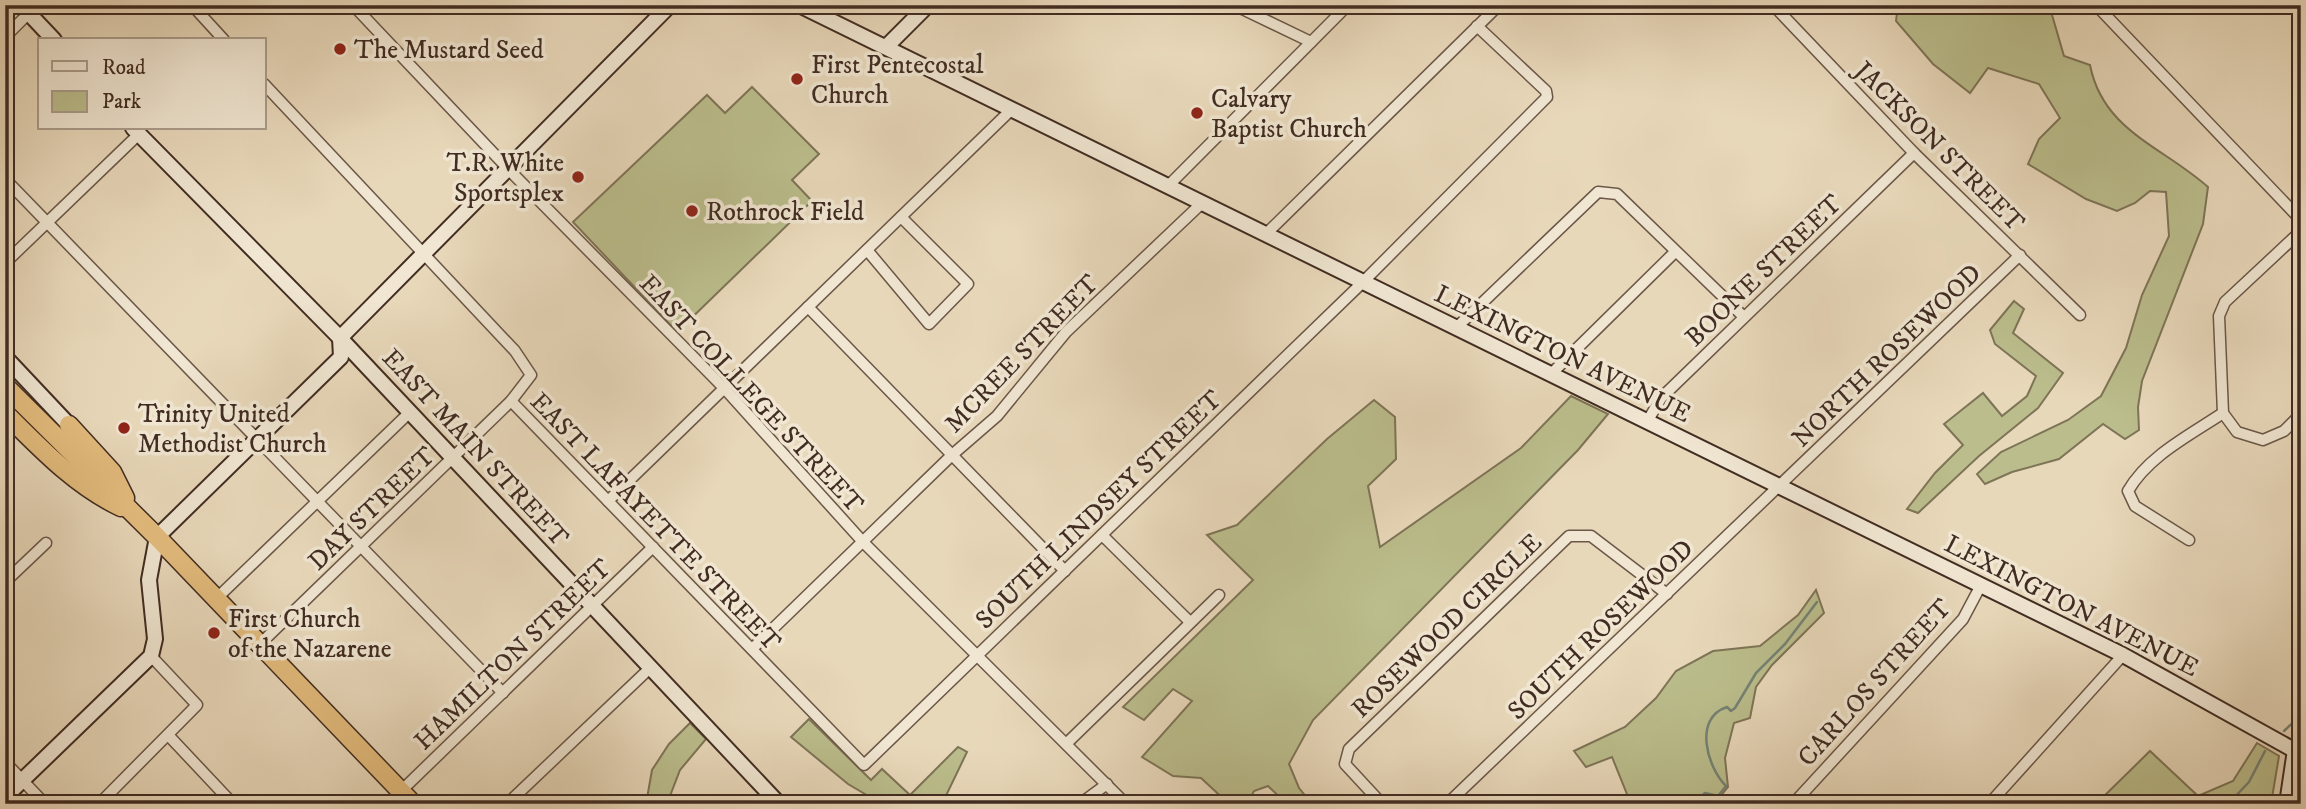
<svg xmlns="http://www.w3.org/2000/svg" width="2306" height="809" font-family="'IM FELL DW Pica',serif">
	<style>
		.green { fill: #bbbd8c; stroke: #7e7457; stroke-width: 2 }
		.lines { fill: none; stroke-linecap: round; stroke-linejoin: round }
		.stream { stroke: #758274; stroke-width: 2.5 }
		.street-casing { stroke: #6b5748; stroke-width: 13 }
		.secondary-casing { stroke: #412c22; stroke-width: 18 }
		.highway-casing { stroke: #412c22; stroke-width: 21 }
		.street { stroke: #f0e6d2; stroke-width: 10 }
		.secondary { stroke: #f0e6d2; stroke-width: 14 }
		.highway { stroke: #e4bc7d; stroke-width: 18 }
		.poi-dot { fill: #8f2418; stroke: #f0e6d2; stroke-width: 2.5 }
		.labels { text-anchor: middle; stroke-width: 7; stroke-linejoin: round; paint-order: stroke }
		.poi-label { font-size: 26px; fill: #412c22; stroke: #f0e6d2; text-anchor: start }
		.street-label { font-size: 26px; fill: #412c22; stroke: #f0e6d2 }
	</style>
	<rect width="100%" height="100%" fill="#e8d8ba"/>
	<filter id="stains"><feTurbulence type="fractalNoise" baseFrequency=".00286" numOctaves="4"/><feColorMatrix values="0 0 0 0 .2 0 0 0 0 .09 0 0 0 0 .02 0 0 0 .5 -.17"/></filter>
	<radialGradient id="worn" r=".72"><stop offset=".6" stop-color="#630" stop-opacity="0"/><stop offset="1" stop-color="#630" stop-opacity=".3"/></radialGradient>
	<!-- green -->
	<g class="green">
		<path d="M1898 5H2054L2050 8 2064 56 2090 65C2103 131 2162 146 2208 187L2203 224 2142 381 2138 407 2139 430 2125 439 2103 424 2059 459 2012 472 1985 484 1977 474 2001 452 2068 420 2101 396 2126 348 2142 295 2169 236 2166 192 2150 191 2135 203 2117 211 2086 199 2028 164 2039 139 2060 118 2039 84 1988 68 1970 93 1933 64 1896 21Z"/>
		<polygon points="752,87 819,154 792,180 812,201 677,332 573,222 707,95 725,113"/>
		<polygon points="2014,301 2024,309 2013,333 2063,373 2038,408 1979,456 1918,513 1907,509 1935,473 1963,445 1944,424 1983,393 2002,416 2027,396 2036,376 1995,344 1990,330"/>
		<polygon points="1571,396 1608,414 1578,450 1313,720 1289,764 1299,788 1307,798 1301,804 1287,804 1268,786 1254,791 1247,804 1229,804 1201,778 1173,776 1142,757 1192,701 1173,689 1144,720 1123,707 1253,580 1207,535 1237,525 1327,439 1374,400 1395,417 1396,459 1368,486 1380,547 1521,448"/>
		<polygon points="1816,590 1824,613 1772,665 1756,687 1750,718 1734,723 1725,758 1728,787 1714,804 1631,804 1612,757 1586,767 1574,751 1625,727 1656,698 1676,671 1713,651 1760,646 1798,615"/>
		<polygon points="809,719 871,780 882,769 910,795 958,747 967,752 942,804 882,804 848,784 791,737"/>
		<polygon points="690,723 706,739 680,770 670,796 677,804 646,804 652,770 669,744"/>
		<polygon points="2257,743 2279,756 2271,804 2096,804 2150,751 2198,796 2233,781"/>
	</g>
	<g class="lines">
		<!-- stream -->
		<g class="stream">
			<polyline points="2284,731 2301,715"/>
			<path d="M1700 804V797L1705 793 1718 796 1726 786C1707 767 1693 718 1727 707L1731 711 1735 708 1756 673 1785 644 1817 602"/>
			<polyline points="2228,804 2249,782 2265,751"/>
		</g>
		<defs>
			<g id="street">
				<polyline points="192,5 224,40"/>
				<polyline points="353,5 515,176 724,388 863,542 1126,804"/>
				<polyline points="1234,5 1311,42"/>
				<polyline points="1773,5 1914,153 2080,315"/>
				<polyline points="2096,5 2301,220"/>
				<polyline points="5,37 29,13"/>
				<polyline points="5,179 503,693"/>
				<polyline points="1168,186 1348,5"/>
				<polyline points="2301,231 2225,302 2219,316 2223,413 2237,432 2263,440 2284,431 2301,414"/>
				<polyline points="1266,234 1499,5"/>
				<polyline points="867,250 929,324 968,284 901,217"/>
				<polyline points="5,263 139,134"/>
				<polyline points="808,307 1065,571"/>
				<polyline points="1457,327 1598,192 1617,194 1744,317"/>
				<polyline points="1551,374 1675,252"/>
				<polyline points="511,401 864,765 1362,283 1547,97 1546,91 1477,26"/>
				<polyline points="1647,422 1661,398 1914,153"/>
				<polyline points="608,501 1010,111"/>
				<polyline points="1102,535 1190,622"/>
				<path d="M2189 540 2135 506 2128 491C2148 456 2190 435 2223 413"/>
				<polyline points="5,582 46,543"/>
				<polyline points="217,598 409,413"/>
				<polyline points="260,644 511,401 531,375 515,351 264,84"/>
				<polyline points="752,649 952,455 997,416 1066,332 1201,204"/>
				<polyline points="169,736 233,804"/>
				<polyline points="1067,743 1219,595"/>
				<polyline points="5,762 45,804"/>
				<polyline points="401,791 653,547"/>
				<polyline points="99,804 197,705 151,656"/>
				<polyline points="507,804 649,669"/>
				<polyline points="1080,804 1107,784"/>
				<polyline points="1382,804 1345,764 1349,749 1569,536 1591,536 1667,594"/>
				<polyline points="1447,804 2020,255"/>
				<polyline points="1793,804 1963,619 1981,585"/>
				<polyline points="1989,804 2123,655"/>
			</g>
			<g id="secondary">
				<polyline points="21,5 54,40"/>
				<polyline points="799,5 2123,655 2301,754"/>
				<polyline points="886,47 928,5"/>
				<polyline points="133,128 340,338 779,804"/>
				<polyline points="340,338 670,5"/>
				<polyline points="5,357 69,425"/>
				<polyline points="5,797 151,656 155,639 149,580 157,537 341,357 340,338"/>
				<polyline points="2287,804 2295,750"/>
			</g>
			<g id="highway">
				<polyline points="5,386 157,537 413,804"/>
				<path d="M5 413C40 448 76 486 121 507"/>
				<polyline points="69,425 112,472 125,498"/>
			</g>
		</defs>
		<!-- street casing -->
		<use href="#street" class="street-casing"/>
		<!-- secondary casing -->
		<use href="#secondary" class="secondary-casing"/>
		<!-- highway casing -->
		<use href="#highway" class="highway-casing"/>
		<!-- street -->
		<use href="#street" class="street"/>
		<!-- secondary -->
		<use href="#secondary" class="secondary"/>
		<!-- highway -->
		<use href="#highway" class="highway"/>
	</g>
	<!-- markers -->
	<g class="poi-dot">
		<circle cx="340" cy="49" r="7"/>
		<circle cx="797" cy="79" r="7"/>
		<circle cx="1197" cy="113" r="7"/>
		<circle cx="578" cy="177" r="7"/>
		<circle cx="692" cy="211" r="7"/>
		<circle cx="124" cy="428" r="7"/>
		<circle cx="214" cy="633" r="7"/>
	</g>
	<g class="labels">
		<!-- poi labels -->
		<g class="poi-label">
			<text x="354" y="58">The Mustard Seed</text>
			<text x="811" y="73">First Pentecostal<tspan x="811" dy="30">Church</tspan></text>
			<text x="1211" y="107">Calvary<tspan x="1211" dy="30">Baptist Church</tspan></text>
			<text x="564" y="171" text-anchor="end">T.R. White<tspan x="564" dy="30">Sportsplex</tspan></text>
			<text x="706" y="220">Rothrock Field</text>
			<text x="138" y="422">Trinity United<tspan x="138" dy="30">Methodist Church</tspan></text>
			<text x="228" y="627">First Church<tspan x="228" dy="30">of the Nazarene</tspan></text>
		</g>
		<!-- street labels -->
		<g class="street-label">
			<text transform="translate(1940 146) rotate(45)" y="9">JACKSON STREET</text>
			<text transform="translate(1763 270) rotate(-44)" y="9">BOONE STREET</text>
			<text transform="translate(1021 353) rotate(-46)" y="9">MCREE STREET</text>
			<text transform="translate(1563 353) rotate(26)" y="9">LEXINGTON AVENUE</text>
			<text transform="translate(1886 355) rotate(-44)" y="9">NORTH ROSEWOOD</text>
			<text transform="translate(752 393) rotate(47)" y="9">EAST COLLEGE STREET</text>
			<text transform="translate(476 447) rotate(47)" y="9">EAST MAIN STREET</text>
			<text transform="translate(371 508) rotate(-44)" y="9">DAY STREET</text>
			<text transform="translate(1098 509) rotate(-44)" y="9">SOUTH LINDSEY STREET</text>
			<text transform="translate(656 521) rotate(46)" y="9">EAST LAFAYETTE STREET</text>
			<text transform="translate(2072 605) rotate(27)" y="9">LEXINGTON AVENUE</text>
			<text transform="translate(1446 625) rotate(-44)" y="9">ROSEWOOD CIRCLE</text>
			<text transform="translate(1600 629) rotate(-44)" y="9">SOUTH ROSEWOOD</text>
			<text transform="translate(512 654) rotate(-44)" y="9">HAMILTON STREET</text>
			<text transform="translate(1874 682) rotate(-48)" y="9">CARLOS STREET</text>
		</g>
	</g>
	<!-- margin -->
	<rect width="2306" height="809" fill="none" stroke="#e8d8ba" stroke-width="28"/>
	<rect x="7" y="7" width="2292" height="795" fill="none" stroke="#412c22" stroke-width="3.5"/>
	<rect x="14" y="14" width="2278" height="781" fill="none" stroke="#412c22" stroke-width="2"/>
	<!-- legend -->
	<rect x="38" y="38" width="228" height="91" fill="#f0e6d2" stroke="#aa9c8c" stroke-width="2"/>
	<rect x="52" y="61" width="35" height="10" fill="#f0e6d2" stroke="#aa9c8c" stroke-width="2"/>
	<text x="102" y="74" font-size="21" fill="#412c22">Road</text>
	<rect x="52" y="91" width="35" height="21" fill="#bbbd8c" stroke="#aa9c8c" stroke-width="2"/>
	<text x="102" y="108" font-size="21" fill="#412c22">Park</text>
	<rect width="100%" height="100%" filter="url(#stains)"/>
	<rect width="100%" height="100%" fill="url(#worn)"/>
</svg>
